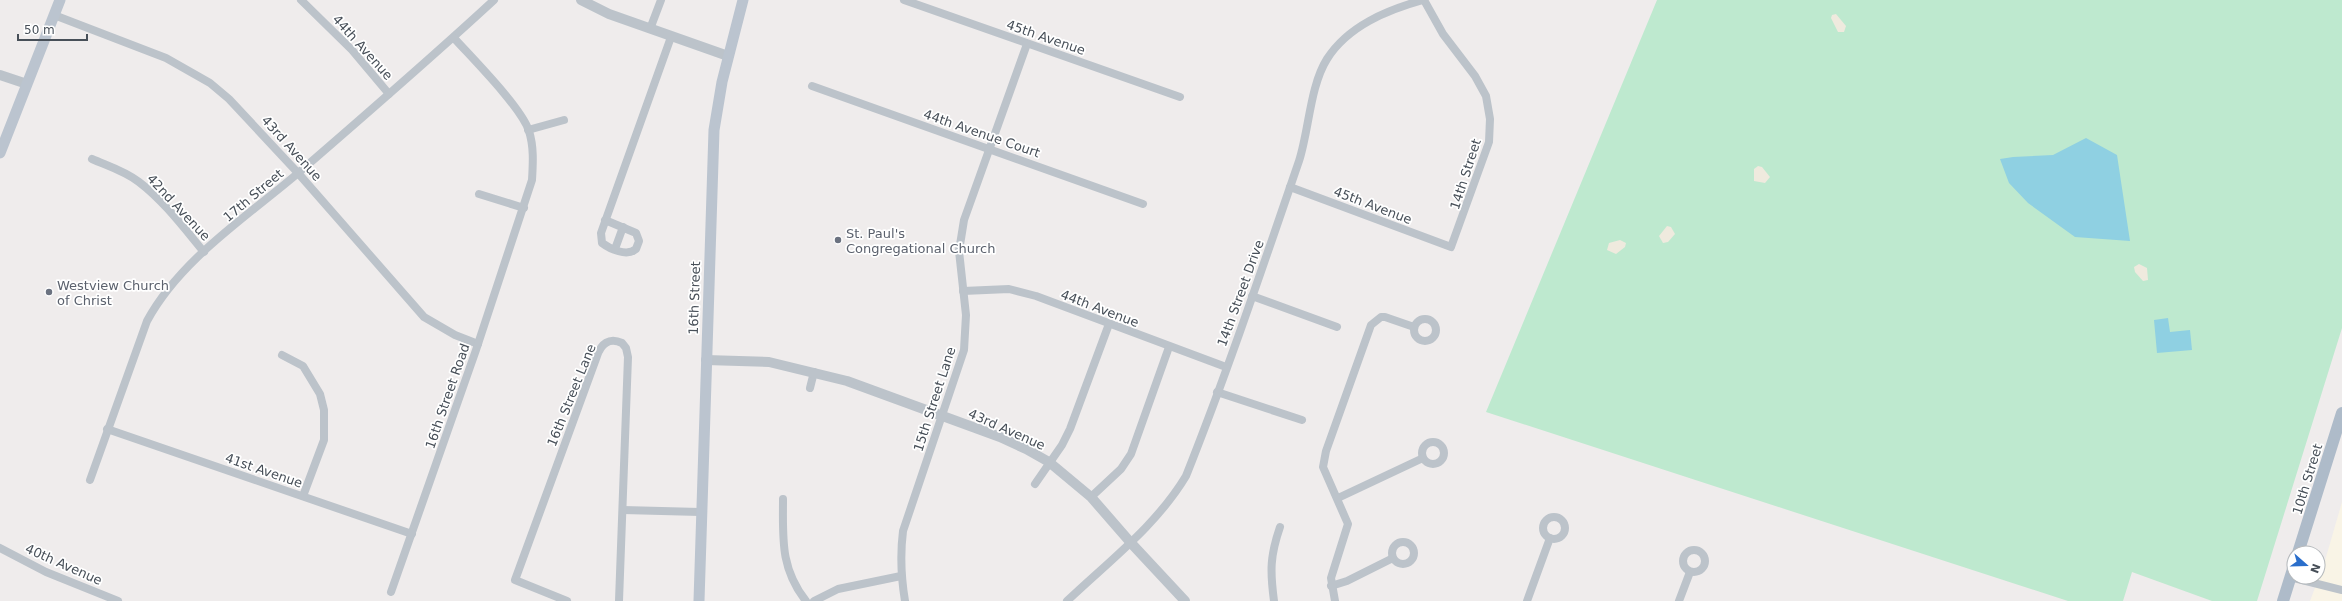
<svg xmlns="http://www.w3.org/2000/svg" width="2342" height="601" font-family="'DejaVu Sans',sans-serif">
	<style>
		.commercial { fill: #f9f4e6 }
		.green { fill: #bee9cf }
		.sand { fill: #efeade }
		.water { fill: #8fd0e2 }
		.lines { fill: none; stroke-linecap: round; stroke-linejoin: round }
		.minor { stroke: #bcc3ca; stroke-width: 8 }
		.tertiary { stroke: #bcc3ca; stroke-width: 10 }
		.secondary { stroke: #bbc4cf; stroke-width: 11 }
		.primary { stroke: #aebbc9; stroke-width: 12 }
		.worship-dot { fill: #6b7280; stroke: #fff; stroke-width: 1.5 }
		.labels { text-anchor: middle; stroke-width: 3.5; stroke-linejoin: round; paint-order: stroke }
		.street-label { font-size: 13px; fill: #474f58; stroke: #fff }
		.worship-label { font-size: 13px; fill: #5b616d; stroke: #fff; text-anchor: start }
	</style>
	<rect width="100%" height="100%" fill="#efecec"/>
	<!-- commercial -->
	<polygon class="commercial" points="2342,502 2342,601 2310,601 2324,564"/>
	<!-- green -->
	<polygon class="green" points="1657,0 2342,0 2342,328 2257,601 2212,601 2132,572 2123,601 2068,601 1486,412"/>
	<!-- sand -->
	<g class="sand">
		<polygon points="1836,14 1846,26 1844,32 1838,32 1831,18 1832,15"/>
		<polygon points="1758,166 1762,167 1770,177 1765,183 1754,181 1754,169"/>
		<polygon points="1667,226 1671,227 1675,234 1668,242 1663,243 1659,236"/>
		<polygon points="1620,240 1626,243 1625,247 1616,254 1607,250 1609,243"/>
		<polygon points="2139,264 2147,268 2148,280 2143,281 2135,272 2134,267"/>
	</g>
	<!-- water -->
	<g class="water">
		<polygon points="2086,138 2117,155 2130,241 2075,237 2028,203 2009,183 2000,159 2013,157 2053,155"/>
		<polygon points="2168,318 2170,332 2190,330 2192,350 2157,353 2154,320"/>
	</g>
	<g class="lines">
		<!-- minor -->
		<g class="minor">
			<polyline points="301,0 352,50 389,94"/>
			<polyline points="904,0 1180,97"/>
			<polyline points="54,15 166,58 210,83 229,99 298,173 424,317 455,335 478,344"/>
			<polyline points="650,29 661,0"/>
			<polyline points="812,86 1143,204"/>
			<polyline points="528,130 564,120"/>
			<path d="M92 159C108 166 125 171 139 182 164 201 184 228 204 252"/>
			<polyline points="1290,187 1451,247 1489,142 1490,119 1486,96 1475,76 1443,34 1424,0"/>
			<polyline points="479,194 524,208"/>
			<path d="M605 220 636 233 639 241 636 249C627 257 610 249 602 243L601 233 671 37"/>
			<polyline points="615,249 623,227"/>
			<polyline points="963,291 1009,289 1036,296 1226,367"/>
			<polyline points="1252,296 1337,327"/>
			<circle cx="1425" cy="330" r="11"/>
			<polyline points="282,355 303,366 320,394 324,410 324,440 303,496"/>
			<polyline points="810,388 814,372"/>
			<polyline points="1217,392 1302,420"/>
			<polyline points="107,429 412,534"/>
			<circle cx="1433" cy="453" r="11"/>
			<path d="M90 480 147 321C180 260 245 218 297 174 363 117 430 59 494 0"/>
			<polyline points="1035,484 1062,445 1070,429 1109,324"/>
			<polyline points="1091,497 1121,469 1131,454 1169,347"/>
			<polyline points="1338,498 1423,458"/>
			<path d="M783 499C783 538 780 568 806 601"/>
			<polyline points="623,510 700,512"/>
			<circle cx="1554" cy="528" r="11"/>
			<circle cx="1403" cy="553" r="11"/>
			<polyline points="0,548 46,572 118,601"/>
			<circle cx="1694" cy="561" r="11"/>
			<polyline points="2290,577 2342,590"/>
			<polyline points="1331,586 1347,581 1393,558"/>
			<path d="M391 592 476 350 532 180C533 163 534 147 529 131 521 107 472 58 454 38"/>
			<path d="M567 601 515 580 597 356C601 344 609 337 622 343L626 348 628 357 619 601"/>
			<polyline points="814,601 838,589 901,576"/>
			<path d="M905 601C901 577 900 555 903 531L964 350 966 315 959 251 964 220 1027 44"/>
			<path d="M1067 601C1109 561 1156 526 1186 476 1227 373 1263 266 1299 161 1309 130 1310 86 1327 59 1348 26 1387 10 1423 0"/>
			<path d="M1274 601C1270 571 1270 556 1280 527"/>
			<polyline points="1335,601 1331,578 1348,524 1323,467 1326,451 1371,325 1381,317 1385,317 1414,327"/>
			<polyline points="1527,601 1550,538"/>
			<polyline points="1679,601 1690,572"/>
		</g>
		<!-- tertiary -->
		<g class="tertiary">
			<polyline points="581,0 609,14 728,56"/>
			<polyline points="0,75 27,84"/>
			<polyline points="706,360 769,362 847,381 1000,437 1026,449 1049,462 1091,497 1131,543 1185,601"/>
		</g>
		<!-- secondary -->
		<g class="secondary">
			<polyline points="0,153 60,0"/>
			<polyline points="699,601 714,130 722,82 743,0"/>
		</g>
		<!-- primary -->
		<g class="primary">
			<polyline points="2298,553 2342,413"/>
			<polyline points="2283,601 2294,566"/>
		</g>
	</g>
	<!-- markers -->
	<g class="worship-dot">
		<circle cx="838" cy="240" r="4"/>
		<circle cx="49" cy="292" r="4"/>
	</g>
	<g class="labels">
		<!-- street labels -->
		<g class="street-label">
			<text transform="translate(1046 37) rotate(19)" y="5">45th Avenue</text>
			<text transform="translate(363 47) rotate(48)" y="5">44th Avenue</text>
			<text transform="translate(982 133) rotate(19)" y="5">44th Avenue Court</text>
			<text transform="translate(292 148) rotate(48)" y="5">43rd Avenue</text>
			<text transform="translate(1465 174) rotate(-72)" y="5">14th Street</text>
			<text transform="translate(253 195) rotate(-40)" y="5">17th Street</text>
			<text transform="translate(1373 205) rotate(21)" y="5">45th Avenue</text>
			<text transform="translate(179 207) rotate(47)" y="5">42nd Avenue</text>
			<text transform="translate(1240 293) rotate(-70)" y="5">14th Street Drive</text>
			<text transform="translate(694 298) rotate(-88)" y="5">16th Street</text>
			<text transform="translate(1100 308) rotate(21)" y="5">44th Avenue</text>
			<text transform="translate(571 395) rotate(-68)" y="5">16th Street Lane</text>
			<text transform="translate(447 396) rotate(-71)" y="5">16th Street Road</text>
			<text transform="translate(934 399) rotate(-72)" y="5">15th Street Lane</text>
			<text transform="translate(1007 429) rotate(24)" y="5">43rd Avenue</text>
			<text transform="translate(264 470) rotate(19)" y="5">41st Avenue</text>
			<text transform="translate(2307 479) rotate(-73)" y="5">10th Street</text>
			<text transform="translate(64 564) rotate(24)" y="5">40th Avenue</text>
		</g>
		<!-- worship labels -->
		<g class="worship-label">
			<text x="846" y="238">St. Paul's<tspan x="846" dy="15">Congregational Church</tspan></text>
			<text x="57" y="290">Westview Church<tspan x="57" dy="15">of Christ</tspan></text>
		</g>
	</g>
	<!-- north arrow -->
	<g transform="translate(2306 565) rotate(110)"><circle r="19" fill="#ffffff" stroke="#b5b9bc"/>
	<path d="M0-3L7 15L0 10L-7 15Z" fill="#2a6ecb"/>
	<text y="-6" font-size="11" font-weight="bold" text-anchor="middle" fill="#474f58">N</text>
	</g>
	<!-- scale -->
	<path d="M18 34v6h69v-6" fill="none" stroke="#474f58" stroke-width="2"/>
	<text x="24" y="34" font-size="12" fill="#474f58" stroke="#ffffff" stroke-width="3" paint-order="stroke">50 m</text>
</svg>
